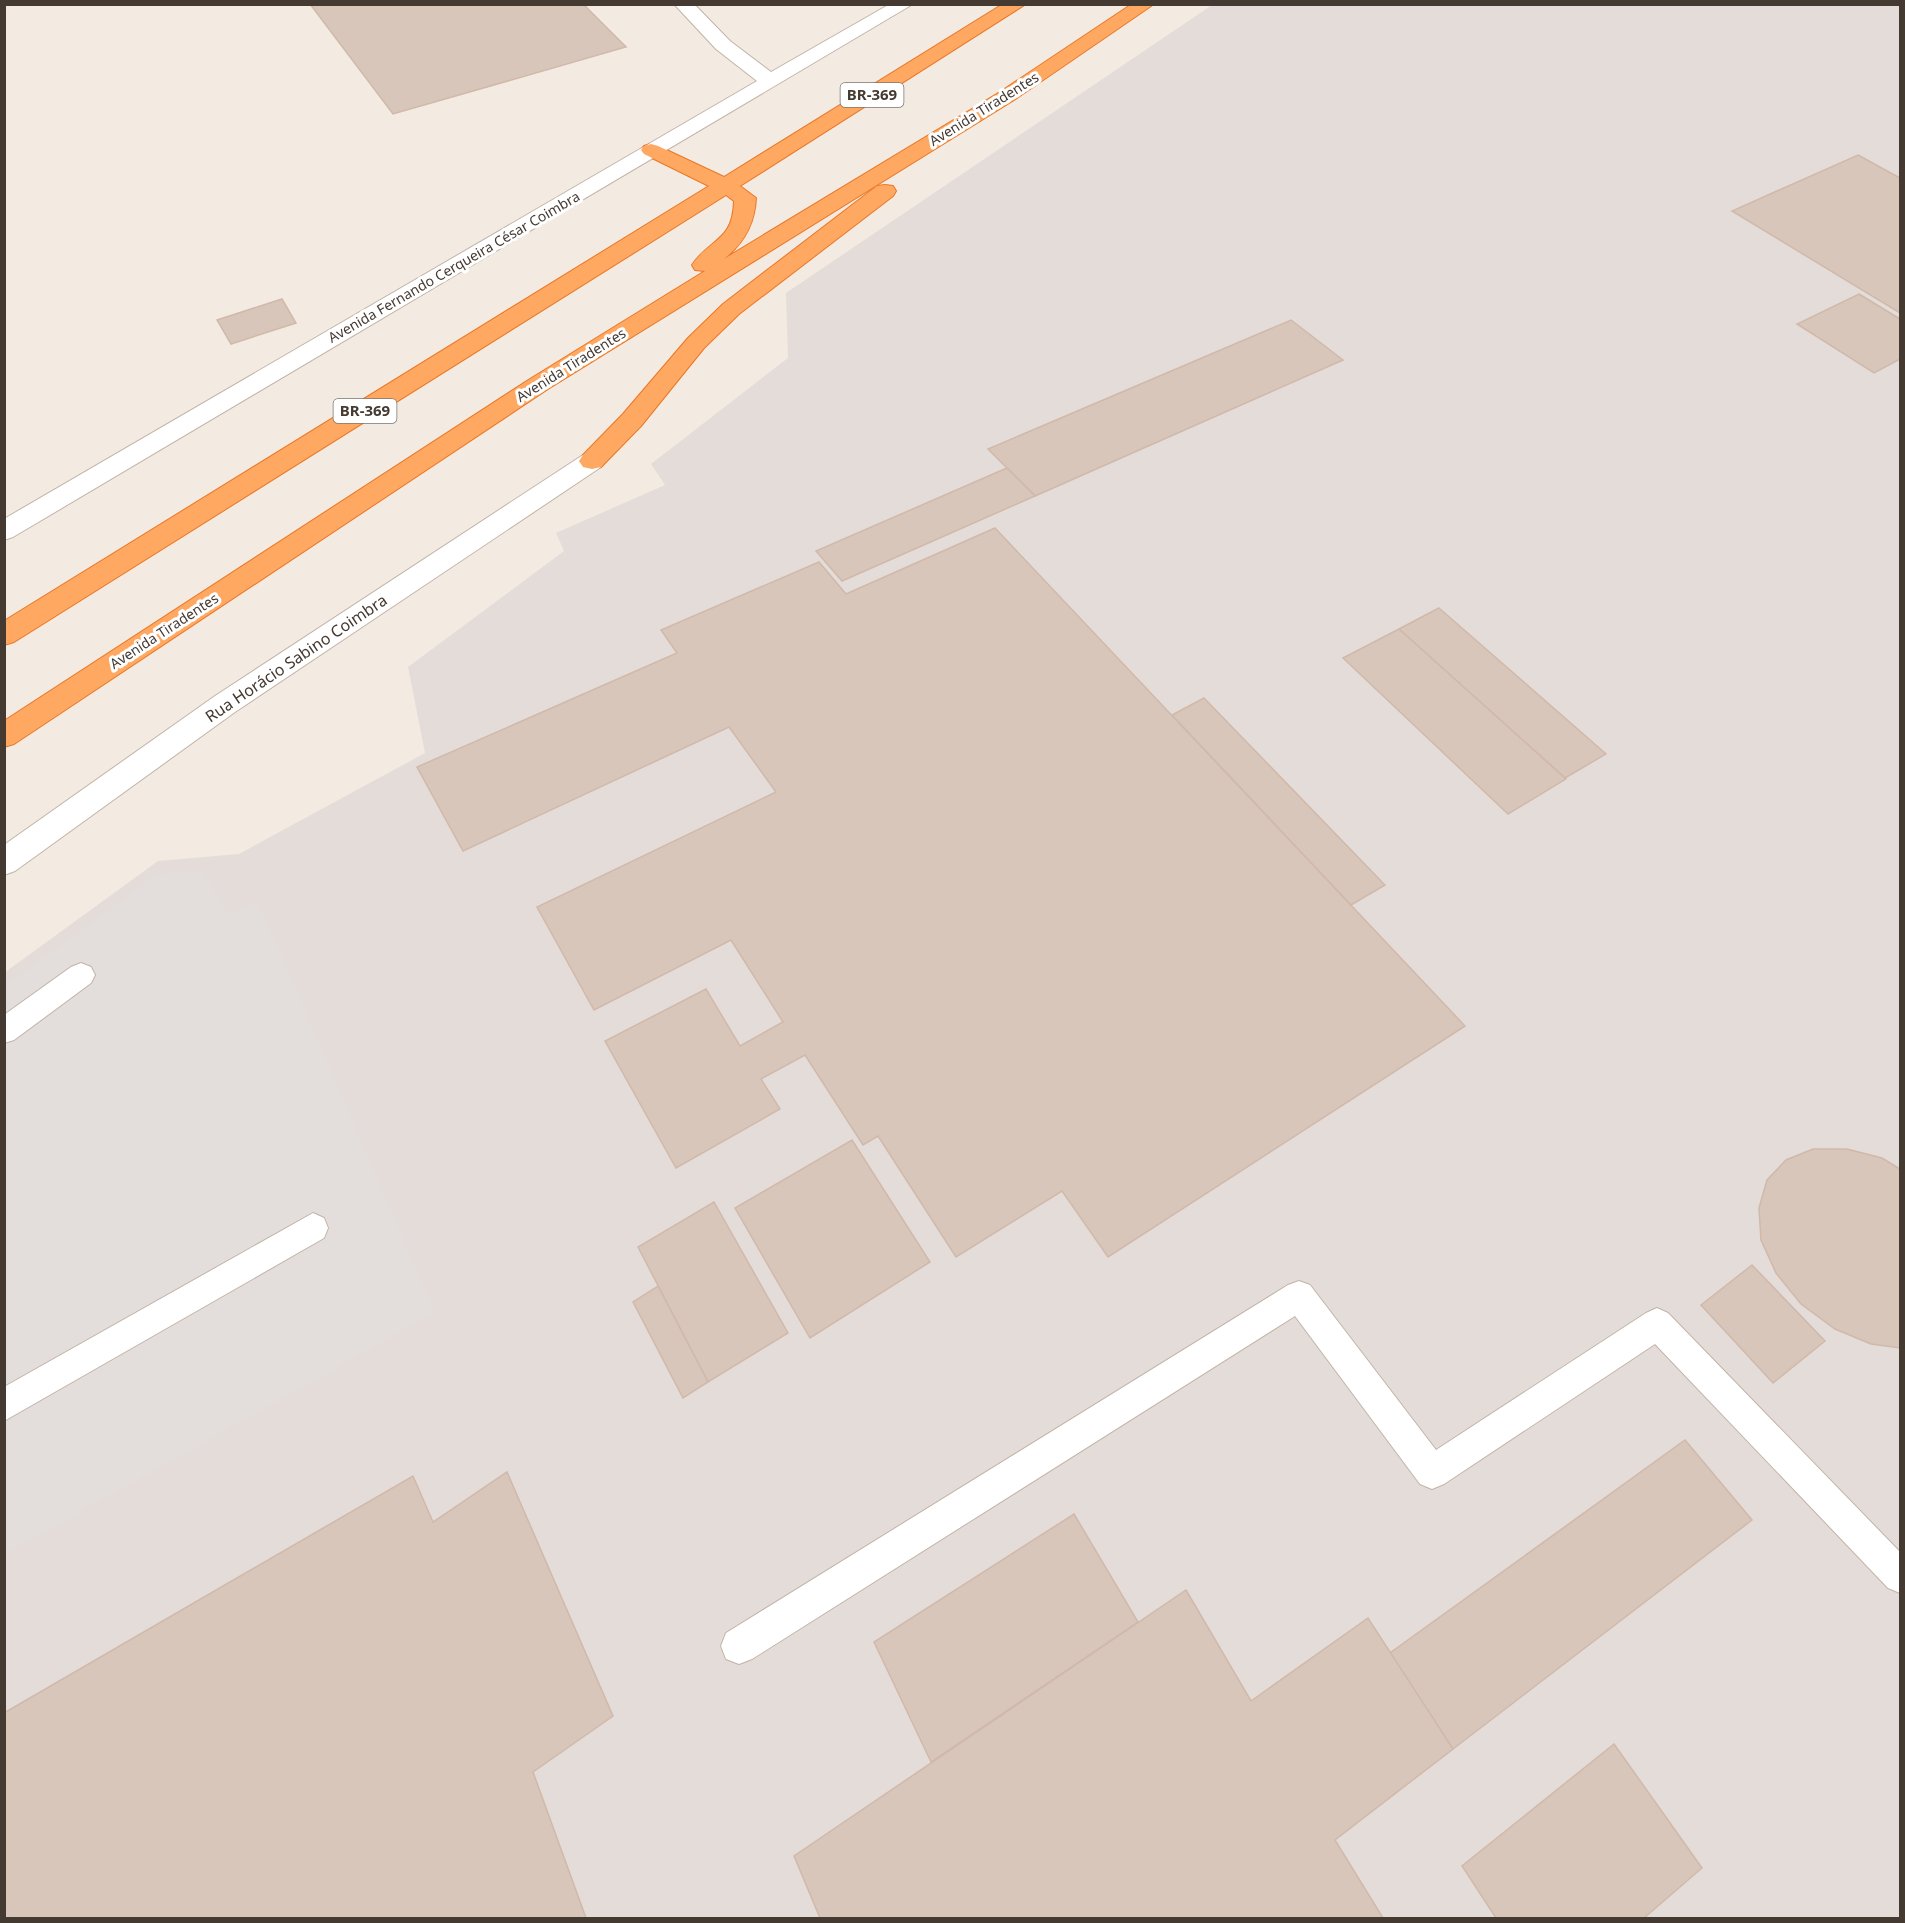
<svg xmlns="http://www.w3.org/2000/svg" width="1905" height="1923" font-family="'Noto Sans',sans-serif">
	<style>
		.industrial { fill: #e4dcd8 }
		.parking { fill: #e3dedc }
		.building { fill: #d8c6ba; stroke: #d0b9aa; stroke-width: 1.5 }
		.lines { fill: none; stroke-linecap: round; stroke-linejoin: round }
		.lane-casing { stroke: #c2b3a7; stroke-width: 2 }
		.street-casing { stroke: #c2b3a7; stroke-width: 2 }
		.highway-casing { stroke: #e97726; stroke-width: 2 }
		.lane { fill: #fff; fill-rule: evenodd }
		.street { fill: #fff; fill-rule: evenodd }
		.highway { fill: #ffa861; fill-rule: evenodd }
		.labels { text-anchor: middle; stroke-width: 6; stroke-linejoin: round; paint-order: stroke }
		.far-street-label { font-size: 14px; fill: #453a32; stroke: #fff }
		.shield { fill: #fff; stroke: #7d7570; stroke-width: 1.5 }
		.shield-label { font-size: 15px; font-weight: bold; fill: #453a32 }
		.street-label { font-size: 16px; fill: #453a32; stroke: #fff }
	</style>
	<rect width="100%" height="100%" fill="#f3eae2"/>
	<!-- industrial -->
	<polygon class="industrial" points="1212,5 1900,5 1900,1918 5,1918 4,973 158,861 239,854 425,753 408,667 564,551 556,533 665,485 651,464 788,358 786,293"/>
	<!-- parking -->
	<polygon class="parking" points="201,871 229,915 258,902 435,1312 5,1554 5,987 158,874"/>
	<!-- building -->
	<g class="building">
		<polygon points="310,4 583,4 626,47 393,114"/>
		<polygon points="1858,155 1900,178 1900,313 1732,211"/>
		<polygon points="1859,294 1900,319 1900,359 1874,373 1797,324"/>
		<polygon points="282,299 296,323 231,344 217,320"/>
		<polygon points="1291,320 1343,360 1035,496 988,449"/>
		<polygon points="1007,468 1035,496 842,581 816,551"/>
		<polygon points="995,528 1465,1026 1108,1257 1062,1191 956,1257 878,1136 863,1145 805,1055 761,1079 780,1109 676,1168 605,1041 706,989 740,1046 783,1022 731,940 594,1010 537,907 776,792 729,727 463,851 417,767 677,653 661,630 819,562 846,594"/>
		<polygon points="1439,608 1606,754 1565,778 1399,629"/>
		<polygon points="1399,629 1566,779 1508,814 1343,658"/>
		<polygon points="1204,698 1385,885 1351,905 1172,715"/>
		<polygon points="852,1140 930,1262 810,1338 735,1208"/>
		<polygon points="1813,1149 1847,1149 1882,1158 1900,1169 1900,1348 1871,1344 1835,1329 1801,1304 1776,1273 1761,1240 1759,1208 1767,1180 1786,1160"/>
		<polygon points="714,1202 788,1333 708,1382 638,1247"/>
		<polygon points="1752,1265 1825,1341 1773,1383 1701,1305"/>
		<polygon points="658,1286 708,1382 683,1398 633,1302"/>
		<polygon points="1685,1440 1752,1520 1453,1749 1390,1653"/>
		<polygon points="507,1472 613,1716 533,1772 586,1918 4,1918 4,1713 413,1476 433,1522"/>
		<polygon points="1074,1514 1138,1622 931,1762 874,1642"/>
		<polygon points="1186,1590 1251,1701 1368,1618 1453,1749 1335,1840 1383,1918 820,1918 794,1856"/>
		<polygon points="1614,1744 1702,1868 1644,1918 1496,1918 1462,1866"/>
	</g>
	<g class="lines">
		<defs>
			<g id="lane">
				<polygon points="81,963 91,967 95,975 91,983 14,1040 4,1043 4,1015 71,967"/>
				<polygon points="313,1213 324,1218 328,1228 324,1238 4,1421 4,1387"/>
				<polygon points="1299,1281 1310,1285 1436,1450 1646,1313 1657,1308 1668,1313 1900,1552 1900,1593 1888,1588 1655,1344 1444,1484 1432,1489 1420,1484 1295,1316 752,1659 739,1664 726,1659 721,1646 726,1633 1288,1285"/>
			</g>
			<g id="street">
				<polygon points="674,4 694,4 730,41 771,72 890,4 913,4 13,537 4,540 4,519 757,81 716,49"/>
				<polygon points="592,453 601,455 605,461 601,467 235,712 15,871 4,875 4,845 215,696 583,455"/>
			</g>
			<g id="highway">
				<path d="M1003 4H1026L740 186 756 198C755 224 744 243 724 259L1000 92 1132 4H1154L1014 100 548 389 14 744 4 747V721L530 379 705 271 695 270 692 265C710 238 733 242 734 201L726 195 14 642 4 645V621L709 186 644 154 641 150 644 146 651 144 658 146 724 177Z"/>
				<polygon points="885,185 893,186 896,191 893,196 739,314 704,348 641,426 601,467 592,469 583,467 579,461 583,455 623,414 688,338 723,304 877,186"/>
			</g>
		</defs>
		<!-- lane casing -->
		<use href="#lane" class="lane-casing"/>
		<!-- street casing -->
		<use href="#street" class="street-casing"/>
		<!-- highway casing -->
		<use href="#highway" class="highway-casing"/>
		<!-- lane -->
		<use href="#lane" class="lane"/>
		<!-- street -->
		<use href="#street" class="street"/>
		<!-- highway -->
		<use href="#highway" class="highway"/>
	</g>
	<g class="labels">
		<!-- far-street labels -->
		<g class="far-street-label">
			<text transform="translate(984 109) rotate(-32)" y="5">Avenida Tiradentes</text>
			<text transform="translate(454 267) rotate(-30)" y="5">Avenida Fernando Cerqueira César Coimbra</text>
			<text transform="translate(571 365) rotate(-32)" y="5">Avenida Tiradentes</text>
			<text transform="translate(164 631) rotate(-33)" y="5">Avenida Tiradentes</text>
		</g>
		<!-- shield labels -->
		<g class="shield">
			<rect x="840.5" y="83" width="63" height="24" rx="4.5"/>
			<rect x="333.5" y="399" width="63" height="24" rx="4.5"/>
		</g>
		<g class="shield-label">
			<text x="872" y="100">BR-369</text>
			<text x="365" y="416">BR-369</text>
		</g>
		<!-- street labels -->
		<g class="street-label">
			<text transform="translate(296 658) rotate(-34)" y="6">Rua Horácio Sabino Coimbra</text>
		</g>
	</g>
	<!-- border -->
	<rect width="1905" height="1923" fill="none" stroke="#453a32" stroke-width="12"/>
</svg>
